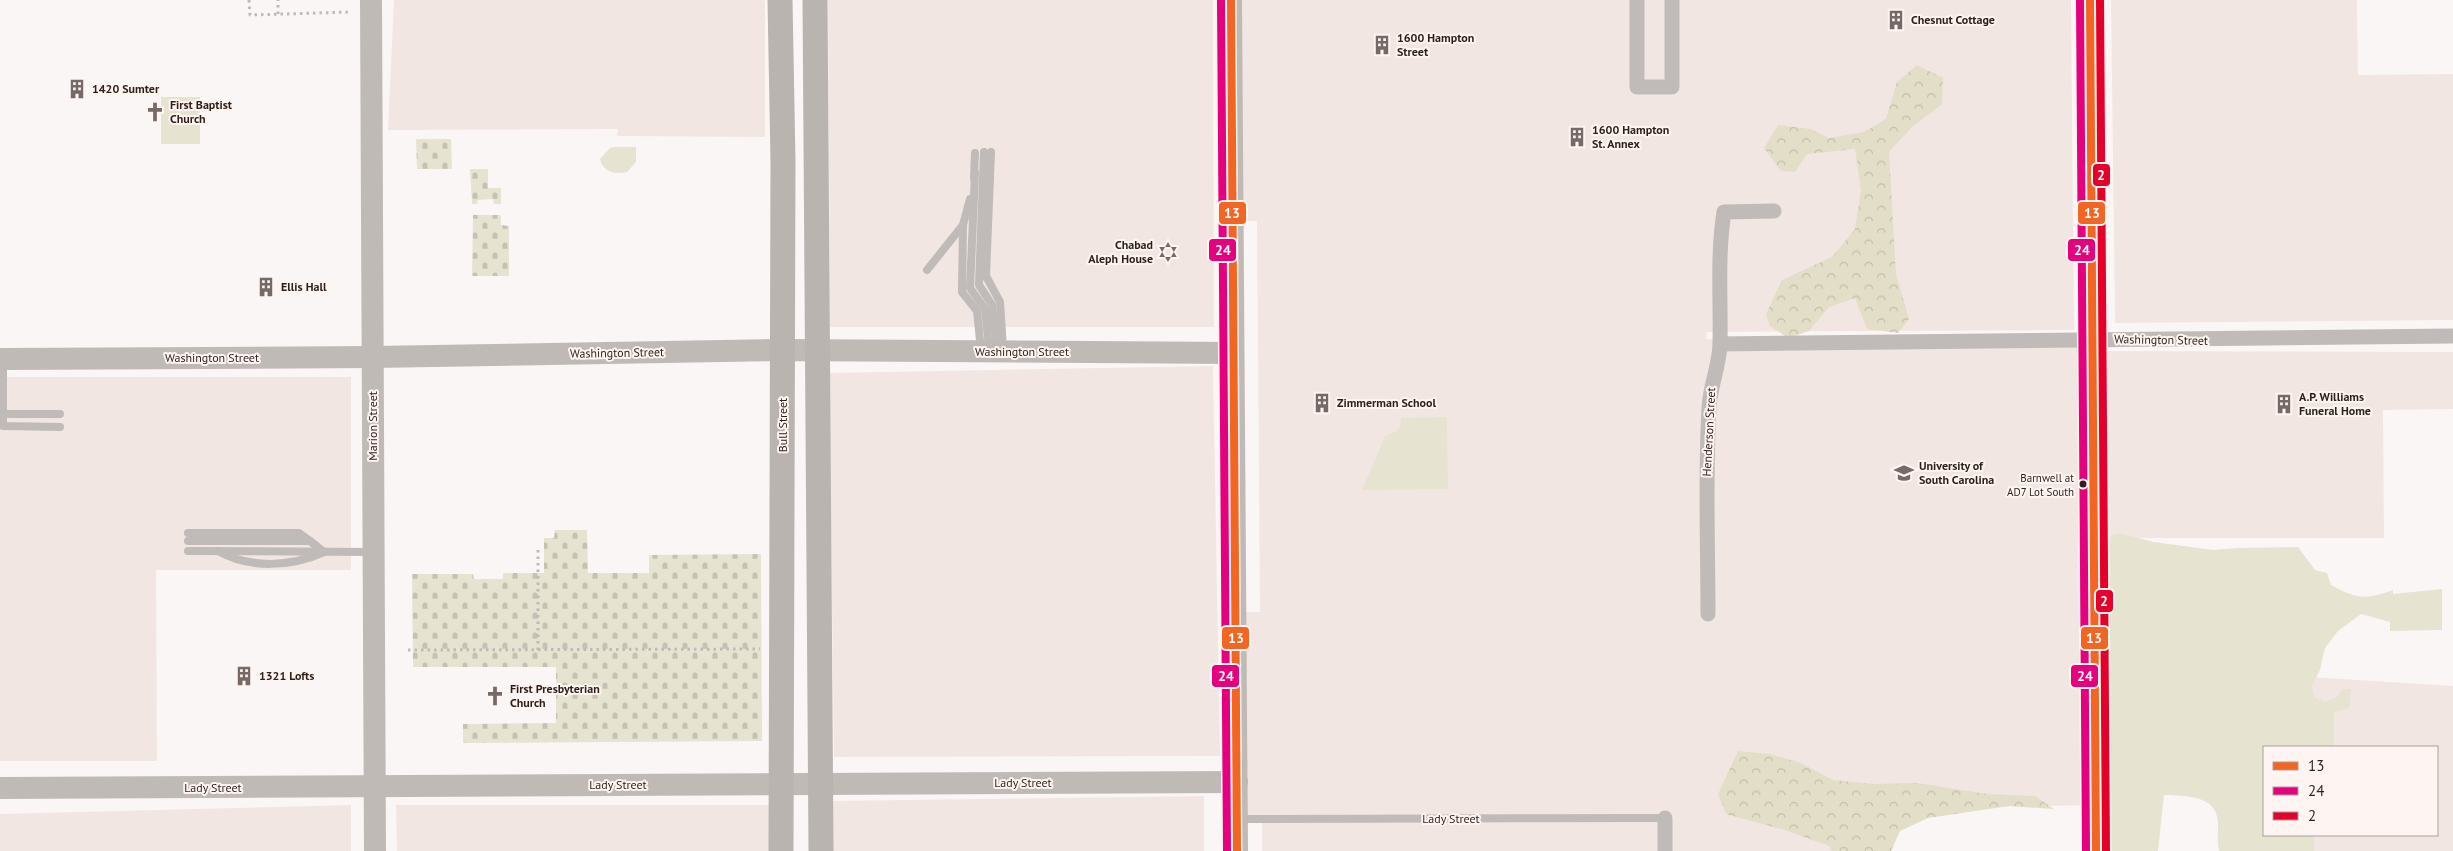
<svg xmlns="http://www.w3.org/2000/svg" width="2453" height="851" font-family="'PT Sans',sans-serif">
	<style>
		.built { fill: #f2e6e2 }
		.green { fill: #e7e3d1 }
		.forest { fill: url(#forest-crowns) }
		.cemetery { fill: url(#cemetery-stones) }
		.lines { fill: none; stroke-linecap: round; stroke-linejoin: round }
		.path { stroke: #bfbab7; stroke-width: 3; stroke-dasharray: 2.5 4; stroke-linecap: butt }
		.lane { stroke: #c0bbb8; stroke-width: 8 }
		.street { stroke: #c0bbb8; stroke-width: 15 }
		.secondary { stroke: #bfbab6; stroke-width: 22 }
		.primary { stroke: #b9b4af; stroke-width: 25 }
		.bus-1-casing { stroke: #fef5f3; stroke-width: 11 }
		.bus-2-casing { stroke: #fef5f3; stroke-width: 11 }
		.bus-3-casing { stroke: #fef5f3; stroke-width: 11 }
		.bus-1 { stroke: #f26522; stroke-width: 8 }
		.bus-2 { stroke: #e5007d; stroke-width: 8 }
		.bus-3 { stroke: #e4002b; stroke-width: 8 }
		.bus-dot { fill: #2d1f1a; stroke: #fef5f3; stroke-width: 2 }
		.labels { text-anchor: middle; stroke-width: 4; stroke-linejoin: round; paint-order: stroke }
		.bus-label { font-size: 11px; fill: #2d1f1a; stroke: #fef5f3; text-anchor: end }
		.poi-label { font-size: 12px; font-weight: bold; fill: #2d1f1a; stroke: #fef5f3; text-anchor: start }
		.street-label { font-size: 12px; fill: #2d1f1a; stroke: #fef5f3 }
		.line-badge { stroke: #fef5f3; stroke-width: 2 }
		.badge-label { font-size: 14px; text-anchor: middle; font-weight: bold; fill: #fff }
	</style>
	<defs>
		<pattern id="forest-crowns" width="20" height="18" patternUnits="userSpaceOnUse" patternTransform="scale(1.25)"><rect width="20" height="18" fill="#e3dec7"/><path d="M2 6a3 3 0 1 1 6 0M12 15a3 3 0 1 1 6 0" fill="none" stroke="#c3beaa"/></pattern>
		<pattern id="cemetery-stones" width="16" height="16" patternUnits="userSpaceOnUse" patternTransform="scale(1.25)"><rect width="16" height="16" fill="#e7e3d1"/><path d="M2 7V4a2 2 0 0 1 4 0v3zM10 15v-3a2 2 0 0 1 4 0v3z" fill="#c6c2b3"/></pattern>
	</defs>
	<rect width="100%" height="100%" fill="#fbf6f6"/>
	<!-- built -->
	<g class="built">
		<polygon points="394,0 765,0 765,137 617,136 618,129 388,130"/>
		<polygon points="828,0 1213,0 1214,327 830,327"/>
		<polygon points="1227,0 2071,0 2074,330 1707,332 1706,339 2098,334 2106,805 1876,808 1876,851 1262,851 1262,816 1244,816 1241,612 1260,612 1257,221 1228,221"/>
		<polygon points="2111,0 2357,0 2358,75 2453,74 2453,320 2115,323"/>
		<polygon points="2107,351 2453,352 2453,409 2383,410 2384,538 2107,538"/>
		<polygon points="1213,366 1220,756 834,757 829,373"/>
		<polygon points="0,377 351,377 351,570 156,570 157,761 0,761"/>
		<polygon points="2311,677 2453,686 2453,851 2313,851 2313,835 2437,835 2437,747 2312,747"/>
		<polygon points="1204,796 1204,851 833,851 832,801"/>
		<polygon points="351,805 351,851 0,851 0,814"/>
		<polygon points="396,805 772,805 773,851 397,851"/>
	</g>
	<!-- green -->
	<g class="green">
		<rect x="161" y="97" width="39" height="47"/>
		<path d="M615 147H636V162L627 172C615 175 603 172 600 159L610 148Z"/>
		<polygon points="1447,417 1448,489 1362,490 1385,436 1397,431 1400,427 1401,418"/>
		<path d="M2119 533 2154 542 2213 550 2237 548 2298 547 2315 570 2327 573 2331 585C2357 599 2365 600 2393 590V594L2442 589V630L2390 631V622L2361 614 2338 631 2325 648 2320 670 2312 686 2314 697 2325 702 2337 697 2342 689H2351L2349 708 2334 712V747H2264V835H2314V851H2219C2217 841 2218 833 2218 823 2217 794 2184 796 2164 795L2158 851H2108C2110 815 2111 780 2105 744L2108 542 2112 535Z"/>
	</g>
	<!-- forest -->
	<g class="forest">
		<polygon points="1917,65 1943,78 1942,104 1912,127 1889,152 1896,274 1909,319 1898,333 1867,329 1855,298 1829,307 1809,331 1788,338 1770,326 1766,314 1782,280 1832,257 1855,229 1861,190 1855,149 1807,154 1795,172 1781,171 1764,148 1778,125 1811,129 1829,138 1864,132 1886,119 1897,82"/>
		<polygon points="1738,751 1770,754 1801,763 1833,780 1873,784 1917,783 1987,794 2035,796 2054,809 2009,806 1928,818 1900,831 1891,851 1832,851 1829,846 1785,830 1726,814 1718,794"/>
	</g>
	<!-- cemetery -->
	<g class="cemetery">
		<polygon points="416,139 451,139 452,169 417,169"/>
		<polygon points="470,169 488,169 488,188 501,188 501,204 494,204 493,199 478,200 477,204 472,204"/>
		<polygon points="473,215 501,215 501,225 509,226 509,276 472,276"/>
		<polygon points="555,530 587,530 588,573 649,573 649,555 761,554 762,741 463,743 463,724 556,723 556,667 413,667 412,574 473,574 474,579 503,579 503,573 544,573 544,538 554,538"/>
	</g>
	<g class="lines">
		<!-- path -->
		<g class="path">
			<polyline points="249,0 250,15 351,12"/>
			<polyline points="278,14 278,0"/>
			<polyline points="408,650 760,649"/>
			<polyline points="538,650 538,550"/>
		</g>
		<!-- lane -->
		<g class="lane">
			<polyline points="984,152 979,285 992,305 997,349"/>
			<polyline points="991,152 986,276 1000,302 1003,349"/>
			<polyline points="975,173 970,288 985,309 989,348"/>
			<polyline points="974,178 975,153"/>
			<polyline points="963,225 962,292 977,311 981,350"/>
			<polyline points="927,270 963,225 970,199"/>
			<polyline points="3,361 3,414 60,414"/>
			<polyline points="3,414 3,426 60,427"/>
			<polyline points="188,533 299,533 310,541"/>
			<path d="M188 541H310L324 552C291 567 250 569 218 551"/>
			<polyline points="188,551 371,552"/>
			<polyline points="1239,819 1665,818"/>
		</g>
		<!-- street -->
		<g class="street">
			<polyline points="1637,0 1637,87 1672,87 1672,0"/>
			<polyline points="1720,344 2453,336"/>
			<path d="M1708 614C1708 546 1705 477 1709 408 1710 386 1719 367 1720 345 1721 300 1717 257 1724 212L1774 211"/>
			<polyline points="1665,818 1665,851"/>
		</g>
		<!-- secondary -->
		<g class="secondary">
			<polyline points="371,0 375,851"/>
			<polyline points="1231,0 1237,851"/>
			<polyline points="2090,0 2096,851"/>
			<polyline points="0,359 373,357 783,350 1233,353"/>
			<polyline points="0,788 1237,782"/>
		</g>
		<!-- primary -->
		<g class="primary">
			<polyline points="780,0 783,161 781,851"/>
			<polyline points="815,0 821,851"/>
		</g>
		<defs>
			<g id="bus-1">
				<polyline points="1231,0 1237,851"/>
				<polyline points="2090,0 2096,851"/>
			</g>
			<g id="bus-2">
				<polyline points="1221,0 1227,851"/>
				<polyline points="2080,0 2086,851"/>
			</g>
			<polyline id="bus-3" points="2100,0 2106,851"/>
		</defs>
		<!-- bus-1 casing -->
		<use href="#bus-1" class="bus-1-casing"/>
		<!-- bus-2 casing -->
		<use href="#bus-2" class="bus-2-casing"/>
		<!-- bus-3 casing -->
		<use href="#bus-3" class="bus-3-casing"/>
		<!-- bus-1 -->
		<use href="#bus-1" class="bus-1"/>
		<!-- bus-2 -->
		<use href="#bus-2" class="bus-2"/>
		<!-- bus-3 -->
		<use href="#bus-3" class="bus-3"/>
	</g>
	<!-- icons -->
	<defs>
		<symbol id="building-bare" viewBox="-9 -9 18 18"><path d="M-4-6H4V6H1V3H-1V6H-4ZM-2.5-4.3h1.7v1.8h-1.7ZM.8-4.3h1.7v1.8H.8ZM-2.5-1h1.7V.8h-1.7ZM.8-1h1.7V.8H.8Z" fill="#756a67" stroke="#fef5f3" stroke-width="2.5" paint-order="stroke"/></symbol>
		<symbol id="church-bare" viewBox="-9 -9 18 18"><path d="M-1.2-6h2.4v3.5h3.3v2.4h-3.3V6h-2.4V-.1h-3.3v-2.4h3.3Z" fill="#756a67" stroke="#fef5f3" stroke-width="2.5" paint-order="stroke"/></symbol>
		<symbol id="synagogue-bare" viewBox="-9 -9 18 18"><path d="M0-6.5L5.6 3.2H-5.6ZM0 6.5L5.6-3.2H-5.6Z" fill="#756a67" stroke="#fef5f3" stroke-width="2.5" paint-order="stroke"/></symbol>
		<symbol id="university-bare" viewBox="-9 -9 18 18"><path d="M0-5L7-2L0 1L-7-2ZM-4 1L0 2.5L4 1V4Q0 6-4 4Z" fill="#756a67" stroke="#fef5f3" stroke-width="2.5" paint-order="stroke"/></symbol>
	</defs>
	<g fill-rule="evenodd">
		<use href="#building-bare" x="1882" y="6" width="28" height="28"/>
		<use href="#building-bare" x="1368" y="31" width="28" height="28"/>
		<use href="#building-bare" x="63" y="75" width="28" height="28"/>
		<use href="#church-bare" x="141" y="98" width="28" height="28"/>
		<use href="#building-bare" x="1563" y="123" width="28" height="28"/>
		<use href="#synagogue-bare" x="1154" y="238" width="28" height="28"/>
		<use href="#building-bare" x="252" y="273" width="28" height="28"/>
		<use href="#building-bare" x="1308" y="389" width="28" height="28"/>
		<use href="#building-bare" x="2270" y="390" width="28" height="28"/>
		<use href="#university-bare" x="1890" y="459" width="28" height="28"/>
		<use href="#building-bare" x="230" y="662" width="28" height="28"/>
		<use href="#church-bare" x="481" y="682" width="28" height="28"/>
	</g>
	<!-- markers -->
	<circle class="bus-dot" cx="2083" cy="484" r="4.5"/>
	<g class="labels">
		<!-- bus labels -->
		<g class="bus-label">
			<text x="2074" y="482">Barnwell at<tspan x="2074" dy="14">AD7 Lot South</tspan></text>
		</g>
		<!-- poi labels -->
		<g class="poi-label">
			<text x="1911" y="24">Chesnut Cottage</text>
			<text x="1397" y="42">1600 Hampton<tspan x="1397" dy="14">Street</tspan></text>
			<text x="92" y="93">1420 Sumter</text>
			<text x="170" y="109">First Baptist<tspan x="170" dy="14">Church</tspan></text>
			<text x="1592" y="134">1600 Hampton<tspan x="1592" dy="14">St. Annex</tspan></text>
			<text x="1153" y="249" text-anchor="end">Chabad<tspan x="1153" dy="14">Aleph House</tspan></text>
			<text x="281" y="291">Ellis Hall</text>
			<text x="2299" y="401">A.P. Williams<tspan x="2299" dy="14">Funeral Home</tspan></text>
			<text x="1337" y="407">Zimmerman School</text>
			<text x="1919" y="470">University of<tspan x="1919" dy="14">South Carolina</tspan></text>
			<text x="259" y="680">1321 Lofts</text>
			<text x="510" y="693">First Presbyterian<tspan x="510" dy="14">Church</tspan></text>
		</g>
		<!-- street labels -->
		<g class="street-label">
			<text transform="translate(2161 340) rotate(1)" y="4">Washington Street</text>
			<text x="1022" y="356">Washington Street</text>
			<text transform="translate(617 353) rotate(-1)" y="4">Washington Street</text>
			<text x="212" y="362">Washington Street</text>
			<text transform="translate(783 425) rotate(-90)" y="4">Bull Street</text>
			<text transform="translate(373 426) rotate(-90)" y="4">Marion Street</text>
			<text transform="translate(1709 432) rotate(-87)" y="4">Henderson Street</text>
			<text x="1023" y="787">Lady Street</text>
			<text x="618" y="789">Lady Street</text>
			<text x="213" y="792">Lady Street</text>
			<text x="1451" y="823">Lady Street</text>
		</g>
	</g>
	<g class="line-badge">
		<rect x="2092" y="163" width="19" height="24" rx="5" fill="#e4002b"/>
		<rect x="1218" y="201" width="29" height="24" rx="5" fill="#f26522"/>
		<rect x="2077" y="201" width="29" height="24" rx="5" fill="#f26522"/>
		<rect x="1208" y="238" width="29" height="24" rx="5" fill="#e5007d"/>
		<rect x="2067" y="238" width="29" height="24" rx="5" fill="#e5007d"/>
		<rect x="2095" y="589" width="19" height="24" rx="5" fill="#e4002b"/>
		<rect x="1221" y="626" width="29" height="24" rx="5" fill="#f26522"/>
		<rect x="2080" y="626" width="29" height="24" rx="5" fill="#f26522"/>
		<rect x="1211" y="664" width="29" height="24" rx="5" fill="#e5007d"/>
		<rect x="2070" y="664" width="29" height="24" rx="5" fill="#e5007d"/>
	</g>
	<g class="badge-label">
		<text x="2101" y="180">2</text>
		<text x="1232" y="218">13</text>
		<text x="2092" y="218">13</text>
		<text x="1223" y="255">24</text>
		<text x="2082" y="255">24</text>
		<text x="2104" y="606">2</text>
		<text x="1236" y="643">13</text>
		<text x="2094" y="643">13</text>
		<text x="1226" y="681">24</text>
		<text x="2085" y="681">24</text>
	</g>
	<!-- legend -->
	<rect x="2263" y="746" width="175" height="90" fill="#fef5f3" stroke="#aa9f9c"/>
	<rect x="2273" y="762" width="25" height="8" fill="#f26522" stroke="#aa9f9c"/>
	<text x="2308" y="771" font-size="15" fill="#2d1f1a">13</text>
	<rect x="2273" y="787" width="25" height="8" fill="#e5007d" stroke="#aa9f9c"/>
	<text x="2308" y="796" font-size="15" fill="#2d1f1a">24</text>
	<rect x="2273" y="812" width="25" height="8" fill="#e4002b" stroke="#aa9f9c"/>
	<text x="2308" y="821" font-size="15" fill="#2d1f1a">2</text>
</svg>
